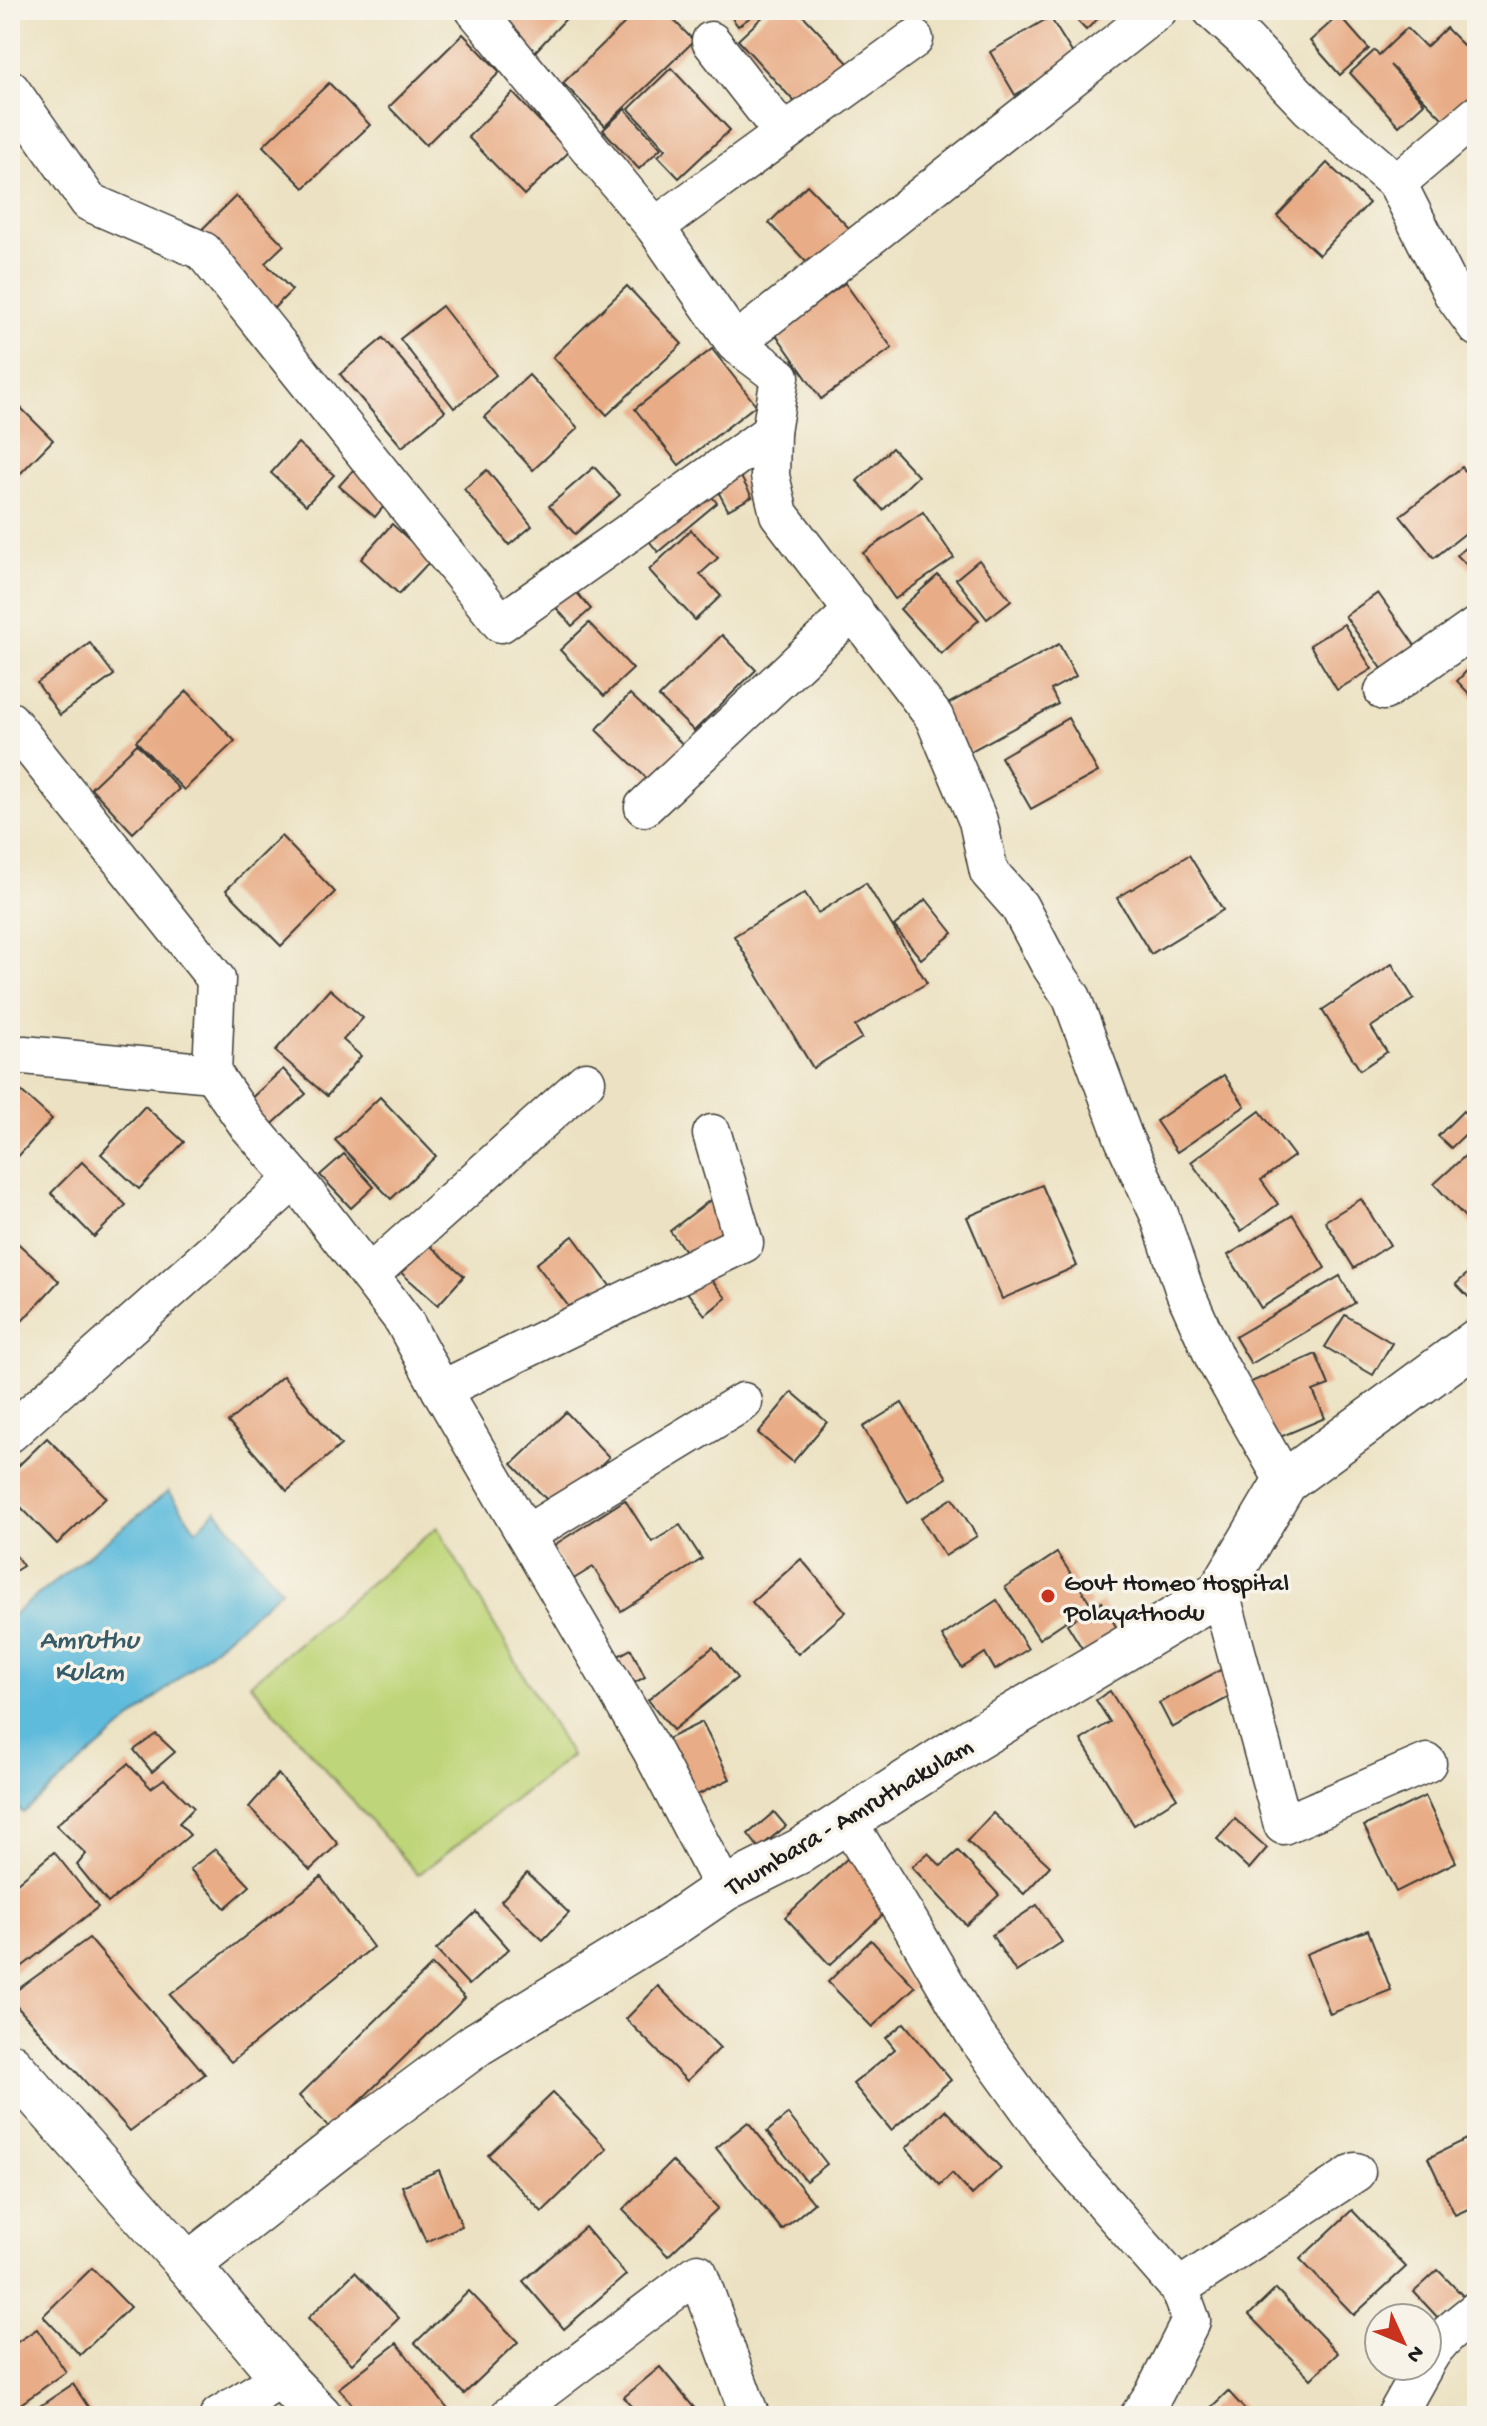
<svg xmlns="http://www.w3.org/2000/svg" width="1487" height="2426" font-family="'Gochi Hand',sans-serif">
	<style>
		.green { fill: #bfd579; stroke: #6e784a; stroke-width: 2 }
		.water { fill: #5ebbdc; stroke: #3d6c7c; stroke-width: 2 }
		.building { fill: #e8ac86 }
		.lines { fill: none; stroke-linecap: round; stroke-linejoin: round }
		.minor-casing { stroke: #3b3a35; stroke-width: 41 }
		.tertiary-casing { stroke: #3b3a35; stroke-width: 47 }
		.minor { stroke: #fff; stroke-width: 38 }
		.tertiary { stroke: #fff; stroke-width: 44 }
		.poi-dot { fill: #c8321e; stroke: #f7f3e8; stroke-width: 3 }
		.labels { text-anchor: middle; stroke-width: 7; stroke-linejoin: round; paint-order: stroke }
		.poi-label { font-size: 26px; fill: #1c1c1c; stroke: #f7f3e8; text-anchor: start }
		.street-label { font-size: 26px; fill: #1c1c1c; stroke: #f7f3e8 }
		.water-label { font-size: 28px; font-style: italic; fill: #365c69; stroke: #f7f3e8 }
	</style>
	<rect width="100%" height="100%" fill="#f7f3e8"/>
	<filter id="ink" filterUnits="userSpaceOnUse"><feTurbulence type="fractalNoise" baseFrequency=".0125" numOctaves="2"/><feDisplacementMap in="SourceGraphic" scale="16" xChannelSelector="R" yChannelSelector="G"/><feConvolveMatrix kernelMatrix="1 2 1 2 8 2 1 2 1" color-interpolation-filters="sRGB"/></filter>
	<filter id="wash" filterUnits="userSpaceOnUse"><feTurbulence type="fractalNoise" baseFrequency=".006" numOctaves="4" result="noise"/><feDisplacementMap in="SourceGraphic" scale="32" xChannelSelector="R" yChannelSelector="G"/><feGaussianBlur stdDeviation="1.8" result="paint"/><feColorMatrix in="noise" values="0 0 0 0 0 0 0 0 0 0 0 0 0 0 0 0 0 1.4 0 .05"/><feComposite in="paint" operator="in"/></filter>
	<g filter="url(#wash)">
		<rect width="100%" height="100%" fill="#ece2c3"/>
		<!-- green -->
		<polygon class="green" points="437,1527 571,1756 418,1875 250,1684"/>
		<!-- water -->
		<polygon class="water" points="169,1491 196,1530 216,1510 281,1590 23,1813 10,1799 10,1617"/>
		<g id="blocks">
			<!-- building -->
			<g class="building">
				<polygon points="509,10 574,10 533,54 499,22"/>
				<polygon points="638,10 664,10 694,41 605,126 563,83"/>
				<polygon points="726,10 760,10 738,26"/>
				<polygon points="770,10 798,10 849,64 801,109 738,40"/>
				<polygon points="1067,10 1107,10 1086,30"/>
				<polygon points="1339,15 1369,49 1340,75 1310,41"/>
				<polygon points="1050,17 1076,59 1015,95 990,52"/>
				<polygon points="1407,28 1426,47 1446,28 1477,59 1477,98 1449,125 1390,65 1424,103 1399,126 1350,73 1375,50 1379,55"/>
				<polygon points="463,34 500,72 426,145 389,107"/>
				<polygon points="671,68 730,130 679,178 658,156 666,149 629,109"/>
				<polygon points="329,83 370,125 304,188 263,146"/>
				<polygon points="513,93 569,152 524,195 468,137"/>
				<polygon points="625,109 661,148 639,169 603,130"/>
				<polygon points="1327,163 1369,203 1319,255 1277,216"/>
				<polygon points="807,185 850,229 811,267 769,223"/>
				<polygon points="236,196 284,245 265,263 292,290 264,318 189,242"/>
				<polygon points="845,283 892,348 821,399 775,333"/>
				<polygon points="627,286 682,344 607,415 553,357"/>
				<polygon points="442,306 496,375 454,408 400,339"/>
				<polygon points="383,338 445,411 402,447 340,374"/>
				<polygon points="712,349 756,405 679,465 635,409"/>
				<polygon points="529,375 578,428 533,470 484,417"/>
				<polygon points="10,397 53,440 10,484"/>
				<polygon points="298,443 334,475 306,505 271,473"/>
				<polygon points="892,448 918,476 883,510 857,481"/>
				<polygon points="363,459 398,489 375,517 339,486"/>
				<polygon points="731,459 752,497 728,510 707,471"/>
				<polygon points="594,467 620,495 575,534 549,506"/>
				<polygon points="1462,467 1477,485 1477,524 1434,558 1400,516"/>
				<polygon points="487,470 532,526 509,545 464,489"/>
				<polygon points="697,478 717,503 658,552 638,527"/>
				<polygon points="923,512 954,558 895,599 863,553"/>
				<polygon points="392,524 431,560 399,594 361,559"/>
				<polygon points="691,530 718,558 700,574 721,596 695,620 649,570"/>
				<polygon points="1477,537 1477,576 1457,555"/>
				<polygon points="979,560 1011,600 987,619 956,579"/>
				<polygon points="938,575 979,620 941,654 900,609"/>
				<polygon points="565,579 591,609 572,626 546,596"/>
				<polygon points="1378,593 1416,647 1383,670 1345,616"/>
				<polygon points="589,623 633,669 604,696 560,650"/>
				<polygon points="1344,624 1372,669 1337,690 1310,645"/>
				<polygon points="722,635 756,670 694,731 659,697"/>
				<polygon points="90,643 114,675 60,715 37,683"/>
				<polygon points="1059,644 1076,676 1051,690 1058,704 960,757 935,711"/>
				<polygon points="1477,660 1477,702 1457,681"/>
				<polygon points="187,691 235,741 184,790 136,741"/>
				<polygon points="630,694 694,755 660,791 596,730"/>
				<polygon points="1068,718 1098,772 1031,809 1001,757"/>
				<polygon points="137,744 179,789 133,833 91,788"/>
				<polygon points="281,836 335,892 281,946 226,890"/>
				<polygon points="1189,855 1223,910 1151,954 1117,898"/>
				<polygon points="866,883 927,983 855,1026 862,1038 813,1068 734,936 805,893 818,913"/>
				<polygon points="926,899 953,933 921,959 894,926"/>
				<polygon points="1392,964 1414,999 1371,1027 1387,1052 1360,1070 1322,1010"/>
				<polygon points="330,989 363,1018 343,1040 361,1056 327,1096 275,1051"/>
				<polygon points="283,1069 306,1094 268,1128 246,1103"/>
				<polygon points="1224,1075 1245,1106 1177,1152 1156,1121"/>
				<polygon points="10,1081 52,1119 14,1161 10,1157"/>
				<polygon points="380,1097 436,1156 391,1199 335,1140"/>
				<polygon points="145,1106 184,1142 139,1189 101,1154"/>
				<polygon points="1260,1111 1294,1156 1261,1180 1278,1204 1241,1231 1191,1162"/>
				<polygon points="1463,1111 1476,1124 1451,1148 1438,1136"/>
				<polygon points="1477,1145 1477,1230 1434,1184"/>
				<polygon points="344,1154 374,1187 351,1208 320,1175"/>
				<polygon points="82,1162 126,1205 94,1237 51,1193"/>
				<polygon points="1042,1185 1077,1266 1002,1299 967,1217"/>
				<polygon points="717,1195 746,1231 698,1268 670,1231"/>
				<polygon points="1361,1199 1390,1245 1354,1268 1325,1221"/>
				<polygon points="1293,1215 1325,1268 1261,1308 1228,1255"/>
				<polygon points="10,1236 59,1281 22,1321 10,1310"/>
				<polygon points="573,1236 619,1298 583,1325 536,1264"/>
				<polygon points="425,1241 464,1276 438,1305 399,1271"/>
				<polygon points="1477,1265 1477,1306 1456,1284"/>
				<polygon points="707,1274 726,1298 705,1315 686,1291"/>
				<polygon points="1340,1276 1355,1303 1251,1364 1235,1337"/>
				<polygon points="1345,1315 1392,1343 1373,1375 1325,1347"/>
				<polygon points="1316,1354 1329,1385 1313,1391 1325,1418 1273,1440 1249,1383"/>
				<polygon points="283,1376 341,1445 287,1491 228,1422"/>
				<polygon points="792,1392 827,1422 793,1462 758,1433"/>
				<polygon points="902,1403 947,1478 908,1502 863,1427"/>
				<polygon points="566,1412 609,1457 556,1509 512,1464"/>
				<polygon points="47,1438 106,1497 57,1544 10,1496 10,1474"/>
				<polygon points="953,1498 977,1536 945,1556 921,1518"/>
				<polygon points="625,1500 652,1542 680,1525 702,1559 621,1611 593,1567 572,1580 551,1547"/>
				<polygon points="10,1547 23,1566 10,1574"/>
				<polygon points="1057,1553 1091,1604 1039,1639 1005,1587"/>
				<polygon points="801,1559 846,1612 798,1654 752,1602"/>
				<polygon points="997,1600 1028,1649 995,1670 985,1653 962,1668 942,1636"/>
				<polygon points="1102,1602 1119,1632 1085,1653 1067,1624"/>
				<polygon points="713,1647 737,1678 673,1730 648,1700"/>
				<polygon points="631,1649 645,1677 621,1690 607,1662"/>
				<polygon points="1222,1669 1235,1694 1172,1728 1159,1703"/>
				<polygon points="1110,1691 1177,1798 1134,1825 1081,1740 1110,1722 1096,1700"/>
				<polygon points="702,1722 730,1779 689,1799 661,1742"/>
				<polygon points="156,1734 175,1752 152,1772 134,1750"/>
				<polygon points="128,1764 151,1788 164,1779 194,1808 179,1823 190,1835 108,1903 77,1865 86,1854 56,1825"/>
				<polygon points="278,1774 338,1844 310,1870 249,1807"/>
				<polygon points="1425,1796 1456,1862 1396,1892 1364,1826"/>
				<polygon points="774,1812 786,1826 759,1848 748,1834"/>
				<polygon points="993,1813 1050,1866 1024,1894 967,1841"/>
				<polygon points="1235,1819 1267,1848 1249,1869 1217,1839"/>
				<polygon points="215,1849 250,1886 225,1908 190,1869"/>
				<polygon points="958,1851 999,1895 966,1925 912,1867 928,1853 941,1866"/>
				<polygon points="54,1852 98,1907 10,1976 10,1889"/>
				<polygon points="850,1856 894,1904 830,1965 785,1917"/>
				<polygon points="527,1873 569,1913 543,1940 501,1901"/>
				<polygon points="321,1877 373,1947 231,2062 170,1995"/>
				<polygon points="1037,1905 1062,1942 1016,1972 992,1935"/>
				<polygon points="476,1912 509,1949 469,1985 436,1950"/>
				<polygon points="1368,1930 1391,1990 1330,2014 1306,1954"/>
				<polygon points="89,1938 205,2074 130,2131 10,1999 10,1995"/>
				<polygon points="871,1940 915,1987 872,2027 828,1982"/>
				<polygon points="432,1965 465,1998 331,2129 299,2096"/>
				<polygon points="658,1986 720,2048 687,2081 626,2019"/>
				<polygon points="904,2023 951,2080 891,2130 853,2084 895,2049 886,2038"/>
				<polygon points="553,2093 607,2149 542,2212 488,2155"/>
				<polygon points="945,2110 1001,2168 972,2195 952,2173 940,2185 906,2148"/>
				<polygon points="788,2114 827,2164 806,2181 767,2132"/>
				<polygon points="748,2122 814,2203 782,2230 716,2148"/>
				<polygon points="1477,2134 1477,2205 1455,2215 1428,2158"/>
				<polygon points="672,2161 718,2208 668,2256 623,2210"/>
				<polygon points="439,2170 462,2226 426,2242 402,2186"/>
				<polygon points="1352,2210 1406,2267 1354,2315 1300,2259"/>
				<polygon points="585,2227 626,2275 564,2329 523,2281"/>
				<polygon points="92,2268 130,2307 80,2355 43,2316"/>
				<polygon points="1438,2270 1465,2298 1440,2320 1414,2292"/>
				<polygon points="355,2272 399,2318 352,2364 308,2318"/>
				<polygon points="1276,2289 1338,2353 1311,2379 1249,2315"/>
				<polygon points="469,2291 518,2342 464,2394 415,2343"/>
				<polygon points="37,2329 66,2372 12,2410 10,2347"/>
				<polygon points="397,2343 453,2416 361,2416 339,2388"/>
				<polygon points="660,2367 701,2416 640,2416 624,2397"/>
				<polygon points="73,2384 94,2416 25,2416"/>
				<polygon points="1228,2391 1251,2416 1202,2416"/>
			</g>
		</g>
	</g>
	<g filter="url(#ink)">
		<use href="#blocks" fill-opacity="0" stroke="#3b3a35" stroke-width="2"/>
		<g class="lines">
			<defs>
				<g id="minor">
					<polyline points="475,10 655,227 735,343 780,377 771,432 770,476 779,514 934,717 978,821 989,872 1019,906 1049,963 1072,998 1124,1139 1159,1214 1185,1292 1215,1359 1285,1482"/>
					<polyline points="1212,10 1245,40 1310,108 1397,183 1453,294 1477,327"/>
					<polyline points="711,41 783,133"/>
					<polyline points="10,89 89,202 203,251 501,623 771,432"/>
					<polyline points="1397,183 1477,115"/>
					<polyline points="655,227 914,39"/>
					<polyline points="735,343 1158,10"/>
					<polyline points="1384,691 1477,626"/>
					<polyline points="10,721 216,979 212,1073 248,1125 295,1179 404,1321 441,1390 652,1751 724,1889"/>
					<polyline points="644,807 854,610"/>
					<polyline points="24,1055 212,1073"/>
					<polyline points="369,1275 586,1081"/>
					<polyline points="441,1390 744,1243 712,1134"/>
					<polyline points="10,1433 295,1179"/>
					<polyline points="527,1534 743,1402"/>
					<polyline points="1220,1592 1283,1825 1427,1763"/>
					<polyline points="847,1821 911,1925 974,2033 1063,2156 1179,2288 1191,2321 1155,2392 1139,2416"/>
					<polyline points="1179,2288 1356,2172"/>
					<path d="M1427 2360C1438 2340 1459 2324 1477 2310"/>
					<polyline points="219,2416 282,2377"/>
					<polyline points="509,2416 698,2273 750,2416"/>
					<polyline points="1396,2416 1424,2366"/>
				</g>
				<g id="tertiary">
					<polyline points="10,2065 188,2265 282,2377 320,2416"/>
					<polyline points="188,2265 337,2148 477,2044 667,1928 724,1889 800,1851 972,1740 1220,1592 1285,1482 1477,1341"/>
				</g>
			</defs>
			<!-- minor casing -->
			<use href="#minor" class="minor-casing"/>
			<!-- tertiary casing -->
			<use href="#tertiary" class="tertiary-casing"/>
			<!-- minor -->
			<use href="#minor" class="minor"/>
			<!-- tertiary -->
			<use href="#tertiary" class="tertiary"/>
		</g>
	</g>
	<!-- markers -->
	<circle class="poi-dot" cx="1048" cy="1596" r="8"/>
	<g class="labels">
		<!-- poi labels -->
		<g class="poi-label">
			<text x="1064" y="1590">Govt Homeo Hospital<tspan x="1064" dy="30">Polayathodu</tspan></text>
		</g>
		<!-- street labels -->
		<g class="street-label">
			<text transform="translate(848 1815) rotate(-31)" y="9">Thumbara - Amruthakulam</text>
		</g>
		<!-- water labels -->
		<g class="water-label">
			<text x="89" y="1647">Amruthu<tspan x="89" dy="32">Kulam</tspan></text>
		</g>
	</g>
	<!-- margin -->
	<rect width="1487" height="2426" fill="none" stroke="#f7f3e8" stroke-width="40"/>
	<!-- north arrow -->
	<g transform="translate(1403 2342) rotate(134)"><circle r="38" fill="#f7f3e8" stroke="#9f9d96" stroke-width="2"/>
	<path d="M0-6L14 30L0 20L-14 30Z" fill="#c8321e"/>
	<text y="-12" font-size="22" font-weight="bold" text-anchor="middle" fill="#1c1c1c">N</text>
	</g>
</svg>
